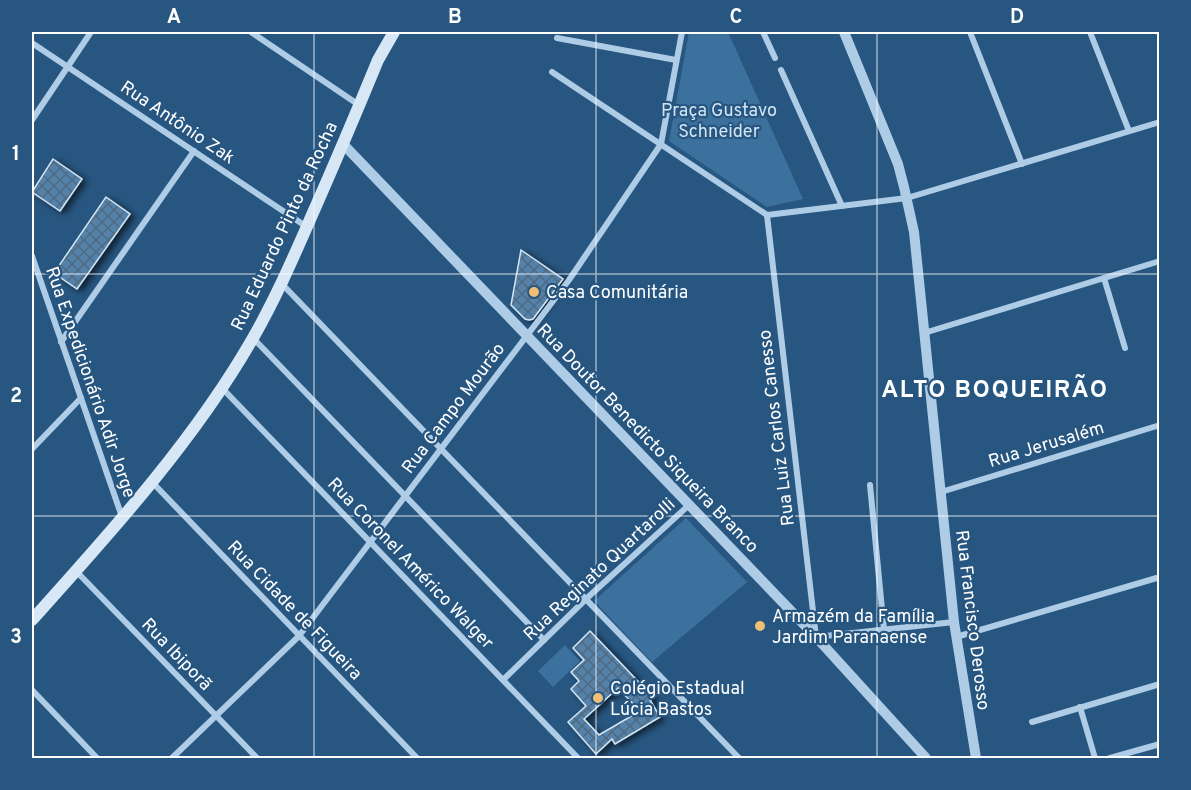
<svg xmlns="http://www.w3.org/2000/svg" width="1191" height="790" font-family="Overpass,sans-serif">
	<style>
		.park { fill: #3c709d }
		.building { fill: url(#building-cross-hatch); stroke: #d1e5f5; stroke-width: 1.5; fill-rule: evenodd; filter: url(#shadow) }
		.lines { fill: none; stroke-linecap: round; stroke-linejoin: round }
		.minor { stroke: #aecce6; stroke-width: 6 }
		.tertiary { stroke: #aecce6; stroke-width: 10 }
		.secondary { stroke: #d7e7f5; stroke-width: 12 }
		.grid { fill: none; stroke: #fff; stroke-width: 1.5; stroke-opacity: 0.55 }
		.poi-dot { fill: #eebf74; stroke: #275680; stroke-width: 2 }
		.labels { text-anchor: middle; stroke-width: 4.5; stroke-linejoin: round; paint-order: stroke }
		.park-label { font-size: 18px; fill: #d1e5f5; stroke: #275680 }
		.street-label { font-size: 18px; fill: #fff; stroke: #275680 }
		.poi-label { font-size: 18px; fill: #fff; stroke: #275680; text-anchor: start }
		.district-label { font-size: 24px; font-weight: bold; letter-spacing: 1.5px; fill: #fff; stroke: #275680 }
		.neatline { fill: none; stroke: #fff; stroke-width: 2 }
		.grid-label { font-size: 20px; text-anchor: middle; font-weight: bold; fill: #fff }
	</style>
	<defs>
		<pattern id="building-cross-hatch" width="8" height="8" patternUnits="userSpaceOnUse" patternTransform="scale(1.5)"><rect width="8" height="8" fill="#5482aa"/><path d="M0 0l8 8M0 8l8-8" fill="none" stroke="#506a80"/></pattern>
		<filter id="shadow"><feDropShadow dx="4.5" dy="2.5" stdDeviation="3" flood-color="#0009"/></filter>
	</defs>
	<rect width="100%" height="100%" fill="#275680"/>
	<!-- park -->
	<g class="park">
		<polygon points="689,32 728,32 803,199 767,207 669,141"/>
		<polygon points="686,518 747,582 652,662 594,601"/>
		<polygon points="565,645 580,661 553,687 538,671"/>
	</g>
	<!-- building -->
	<g class="building">
		<polygon points="53,159 82,179 60,211 32,192"/>
		<polygon points="106,197 130,214 77,289 54,273"/>
		<polygon points="521,250 563,279 533,319 529,320 525,319 511,305"/>
		<path d="M590 631 653 697 650 700 660 717 615 744 612 739 596 754 568 722 586 706 571 689 579 681 571 672 584 660 573 648ZM618 688 640 711 599 735 584 719Z"/>
	</g>
	<g class="lines">
		<!-- minor -->
		<g class="minor">
			<polyline points="251,32 359,105"/>
			<polyline points="763,32 775,58"/>
			<polyline points="970,32 1022,164"/>
			<polyline points="1090,32 1129,131"/>
			<polyline points="557,38 676,60"/>
			<polyline points="32,43 307,227"/>
			<polyline points="781,70 842,206"/>
			<polyline points="552,72 767,215 907,198 1160,122"/>
			<polyline points="32,120 91,32"/>
			<polyline points="767,215 816,637 954,622"/>
			<polyline points="32,256 122,517"/>
			<polyline points="1104,278 1125,348"/>
			<polyline points="282,284 739,758"/>
			<polyline points="924,333 1160,261"/>
			<polyline points="253,338 544,640"/>
			<polyline points="61,342 194,151"/>
			<polyline points="222,388 578,758"/>
			<polyline points="32,449 81,398"/>
			<polyline points="152,482 417,758"/>
			<polyline points="870,485 884,630"/>
			<polyline points="941,492 1160,425"/>
			<polyline points="76,571 257,758"/>
			<polyline points="956,637 1160,577"/>
			<polyline points="503,680 586,599 689,505"/>
			<polyline points="32,690 97,758"/>
			<polyline points="1080,707 1095,758"/>
			<polyline points="1032,722 1160,684"/>
			<polyline points="172,758 299,636 569,280 661,144 682,32"/>
			<polyline points="1110,758 1160,744"/>
		</g>
		<!-- tertiary -->
		<g class="tertiary">
			<polyline points="844,32 898,164 904,187 914,232 954,622 976,758"/>
			<polyline points="343,144 816,637 926,758"/>
		</g>
		<!-- secondary -->
		<path class="secondary" d="M32 620C111 532 194 441 253 338 276 298 294 256 312 215 335 163 357 111 378 60L394 32"/>
	</g>
	<!-- grid -->
	<path class="grid" d="M314 32V758M596 32V758M877 32V758M32 274H1160M32 516H1160"/>
	<!-- markers -->
	<g class="poi-dot">
		<circle cx="534" cy="292" r="6"/>
		<circle cx="760" cy="626" r="6"/>
		<circle cx="598" cy="698" r="6"/>
	</g>
	<g class="labels">
		<!-- park labels -->
		<g class="park-label">
			<text x="719" y="116">Praça Gustavo<tspan x="719" dy="21">Schneider</tspan></text>
		</g>
		<!-- street labels -->
		<g class="street-label">
			<text transform="translate(178 122) rotate(34)" y="6">Rua Antônio Zak</text>
			<text transform="translate(284 226) rotate(-65)" y="6">Rua Eduardo Pinto da Rocha</text>
			<text transform="translate(91 382) rotate(71)" y="6">Rua Expedicionário Adir Jorge</text>
			<text transform="translate(453 408) rotate(-53)" y="6">Rua Campo Mourão</text>
			<text transform="translate(776 428) rotate(-97)" y="6">Rua Luiz Carlos Canesso</text>
			<text transform="translate(648 438) rotate(46)" y="6">Rua Doutor Benedicto Siqueira Branco</text>
			<text transform="translate(1046 444) rotate(-17)" y="6">Rua Jerusalém</text>
			<text transform="translate(411 563) rotate(46)" y="6">Rua Coronel Américo Walger</text>
			<text transform="translate(599 569) rotate(-43)" y="6">Rua Reginato Quartarolli</text>
			<text transform="translate(295 610) rotate(46)" y="6">Rua Cidade de Figueira</text>
			<text transform="translate(973 620) rotate(83)" y="6">Rua Francisco Derosso</text>
			<text transform="translate(177 654) rotate(46)" y="6">Rua Ibiporã</text>
		</g>
		<!-- poi labels -->
		<g class="poi-label">
			<text x="546" y="298">Casa Comunitária</text>
			<text x="772" y="622">Armazém da Família<tspan x="772" dy="21">Jardim Paranaense</tspan></text>
			<text x="610" y="694">Colégio Estadual<tspan x="610" dy="21">Lúcia Bastos</tspan></text>
		</g>
		<!-- district labels -->
		<g class="district-label">
			<text x="995" y="397">ALTO BOQUEIRÃO</text>
		</g>
	</g>
	<!-- border -->
	<rect width="1191" height="790" fill="none" stroke="#275680" stroke-width="66"/>
	<rect x="33" y="33" width="1125" height="724" class="neatline"/>
	<g class="grid-label">
		<text x="174" y="23">A</text>
		<text x="455" y="23">B</text>
		<text x="736" y="23">C</text>
		<text x="1017" y="23">D</text>
		<text x="16" y="160">1</text>
		<text x="16" y="402">2</text>
		<text x="16" y="643">3</text>
	</g>
</svg>
